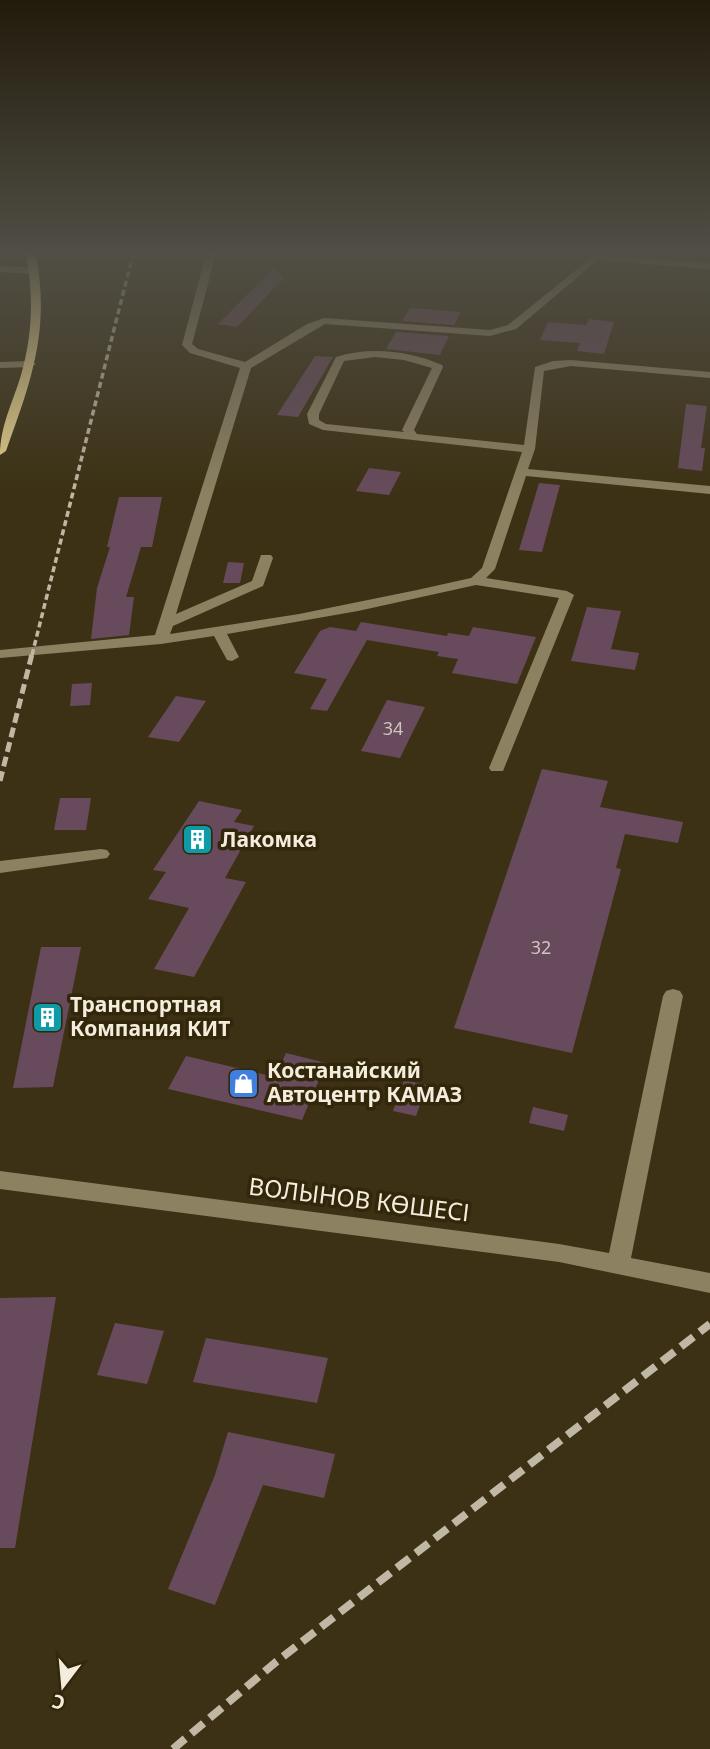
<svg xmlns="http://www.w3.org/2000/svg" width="710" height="1749" font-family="'Noto Sans',sans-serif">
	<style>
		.building { fill: #674b5c }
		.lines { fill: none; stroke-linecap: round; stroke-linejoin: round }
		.minor { fill: #8c8161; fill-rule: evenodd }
		.major { fill: #e6d08c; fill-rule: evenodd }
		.rail-far2 { stroke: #c0b8a5; stroke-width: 3.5; stroke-dasharray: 6 3.5; stroke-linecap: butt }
		.rail-far1 { stroke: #c0b8a5; stroke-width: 5; stroke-dasharray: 10 5; stroke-linecap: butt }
		.rail { stroke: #c0b8a5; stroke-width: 8; stroke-dasharray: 16 8; stroke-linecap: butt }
		.labels { text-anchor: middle; stroke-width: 7; stroke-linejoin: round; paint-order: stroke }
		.number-label { font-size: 18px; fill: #d1c4bd }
		.poi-label { font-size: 21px; font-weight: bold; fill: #f4eddd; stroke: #32270a; text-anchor: start }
		.near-street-label { font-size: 24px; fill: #f4eddd; stroke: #32270a }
	</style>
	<rect width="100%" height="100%" fill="#3c3114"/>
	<!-- building -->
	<g class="building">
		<polygon points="274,268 284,278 237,327 218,324"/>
		<polygon points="410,308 461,312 454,325 402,321"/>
		<polygon points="589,319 614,322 604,354 577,351 580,343 540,340 548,322 586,325"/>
		<polygon points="396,332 449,336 440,355 386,349"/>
		<polygon points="315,356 333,357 298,417 277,415"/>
		<polygon points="686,404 707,406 701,448 705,448 702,471 678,468"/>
		<polygon points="369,468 401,472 389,495 356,491"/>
		<polygon points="539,483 560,485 542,552 519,550"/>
		<polygon points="119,497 162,497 152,547 141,547 126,597 134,597 129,635 91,639 97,588 110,547 107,547"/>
		<polygon points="228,562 244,563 240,583 223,583"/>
		<polygon points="587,607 621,611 611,649 639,653 635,670 571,661"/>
		<polygon points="361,622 447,636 448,633 469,636 473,627 536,637 517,684 452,673 458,659 437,656 439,652 367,640 327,711 310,709 327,679 294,673 320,631 330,627 356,631"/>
		<polygon points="92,683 90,705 70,706 72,684"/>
		<polygon points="176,696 206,701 179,742 148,737"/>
		<polygon points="387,700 425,707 400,758 361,751"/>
		<polygon points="542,769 608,781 600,807 683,822 678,843 625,834 616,868 621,869 572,1053 454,1028"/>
		<polygon points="60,798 91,798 86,830 54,830"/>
		<polygon points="199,801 242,810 234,822 254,826 225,878 246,882 194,977 154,969 189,908 148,899 166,872 153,870"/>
		<polygon points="41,947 81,947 53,1087 13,1088"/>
		<polygon points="286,1053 326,1063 302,1120 168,1089 186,1056 275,1077"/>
		<polygon points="404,1080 427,1085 416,1116 393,1111"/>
		<polygon points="533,1107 568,1115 564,1131 529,1123"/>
		<polygon points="56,1297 15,1548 0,1548 0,1298"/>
		<polygon points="115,1323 164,1331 147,1384 97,1375"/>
		<polygon points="206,1338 328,1358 317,1403 193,1382"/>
		<polygon points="228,1432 335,1454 324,1498 263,1485 215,1605 168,1589 215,1475"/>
	</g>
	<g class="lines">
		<!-- minor -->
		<g class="minor">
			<polygon points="18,250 16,252 0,257 0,251"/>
			<path d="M207 250H217L192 344 198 349 245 362 307 324 324 318 490 330 508 325 596 254 710 263V269L598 260 516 329 490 336 325 324 251 368 176 614 252 581 261 555H271L273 558 263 586 173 626 170 634 299 614 417 590 471 578 482 568 522 452 323 430 309 424 307 414 336 357C370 346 410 351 442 365L443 367 414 430 417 434 524 445 535 367 553 361 571 360 710 372V378L571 366 544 371 535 449 528 469 710 486V494L526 476 495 569 486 578 567 591 574 595 503 771H491L489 768 559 598 476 585 358 611 227 634 239 657 232 661 227 660 214 636 161 644 0 658V650L155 635 240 368 190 353 182 345ZM375 357 404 360 432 368 402 430 404 432 326 424 319 420V414L344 361Z"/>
			<polygon points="0,266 35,268 40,271 35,274 0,272"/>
			<polygon points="0,362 31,361 36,364 31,367 0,368"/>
			<polygon points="101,849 107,850 110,854 107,858 0,873 0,861"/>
			<polygon points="673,989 680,991 683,996 631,1258 710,1273 710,1293 559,1262 0,1189 0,1171 559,1244 609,1253 663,996 666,991"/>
		</g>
		<!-- major -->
		<path class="major" d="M25 250H35C51 328 32 379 6 451L0 455C0 426 13 402 21 375 33 333 34 293 25 250Z"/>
		<!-- rail-far2 -->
		<polyline class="rail-far2" points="32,655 134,250"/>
		<!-- rail-far1 -->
		<polyline class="rail-far1" points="0,781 32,654"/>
		<!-- rail -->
		<polyline class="rail" points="173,1749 276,1662 710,1324"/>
	</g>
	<!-- sky -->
	<linearGradient id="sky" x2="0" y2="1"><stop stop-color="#211b0b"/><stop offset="0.51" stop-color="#504e45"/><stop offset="1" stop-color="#504e45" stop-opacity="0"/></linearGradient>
	<rect width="710" height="495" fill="url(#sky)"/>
	<!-- icons -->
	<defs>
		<symbol id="building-square" viewBox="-11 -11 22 22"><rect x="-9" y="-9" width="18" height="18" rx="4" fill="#0f9aa8" stroke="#32270a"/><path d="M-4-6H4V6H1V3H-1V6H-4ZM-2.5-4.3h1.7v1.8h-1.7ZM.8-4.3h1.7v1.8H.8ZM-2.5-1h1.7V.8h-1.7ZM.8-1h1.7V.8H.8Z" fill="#fff"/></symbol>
		<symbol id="shop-square" viewBox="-11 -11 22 22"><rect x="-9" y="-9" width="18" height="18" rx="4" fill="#3f7fe0" stroke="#32270a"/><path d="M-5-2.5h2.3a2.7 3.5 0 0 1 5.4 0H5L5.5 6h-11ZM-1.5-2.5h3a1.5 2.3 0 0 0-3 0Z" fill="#fff"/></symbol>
	</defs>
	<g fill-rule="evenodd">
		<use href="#building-square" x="180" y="822" width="35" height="35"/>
		<use href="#building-square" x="30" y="1000" width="35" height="35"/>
		<use href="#shop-square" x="226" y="1066" width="35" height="35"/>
	</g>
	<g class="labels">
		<!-- number labels -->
		<g class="number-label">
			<text x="393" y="735">34</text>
			<text x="541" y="954">32</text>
		</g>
		<!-- poi labels -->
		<g class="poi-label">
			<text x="221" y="847">Лакомка</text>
			<text x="70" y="1012">Транспортная<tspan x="70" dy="24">Компания КИТ</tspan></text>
			<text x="267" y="1078">Костанайский<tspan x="267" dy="24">Автоцентр КАМАЗ</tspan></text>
		</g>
		<!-- near-street labels -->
		<g class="near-street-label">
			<text transform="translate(359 1200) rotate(7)" y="8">ВОЛЫНОВ КӨШЕСІ</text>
		</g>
	</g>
	<!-- north arrow -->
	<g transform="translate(63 1686) rotate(196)" stroke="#32270a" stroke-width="5" paint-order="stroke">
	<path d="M0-5L12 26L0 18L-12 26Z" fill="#f4eddd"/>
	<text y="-10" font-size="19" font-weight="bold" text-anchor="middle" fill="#f4eddd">С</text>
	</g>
</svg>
